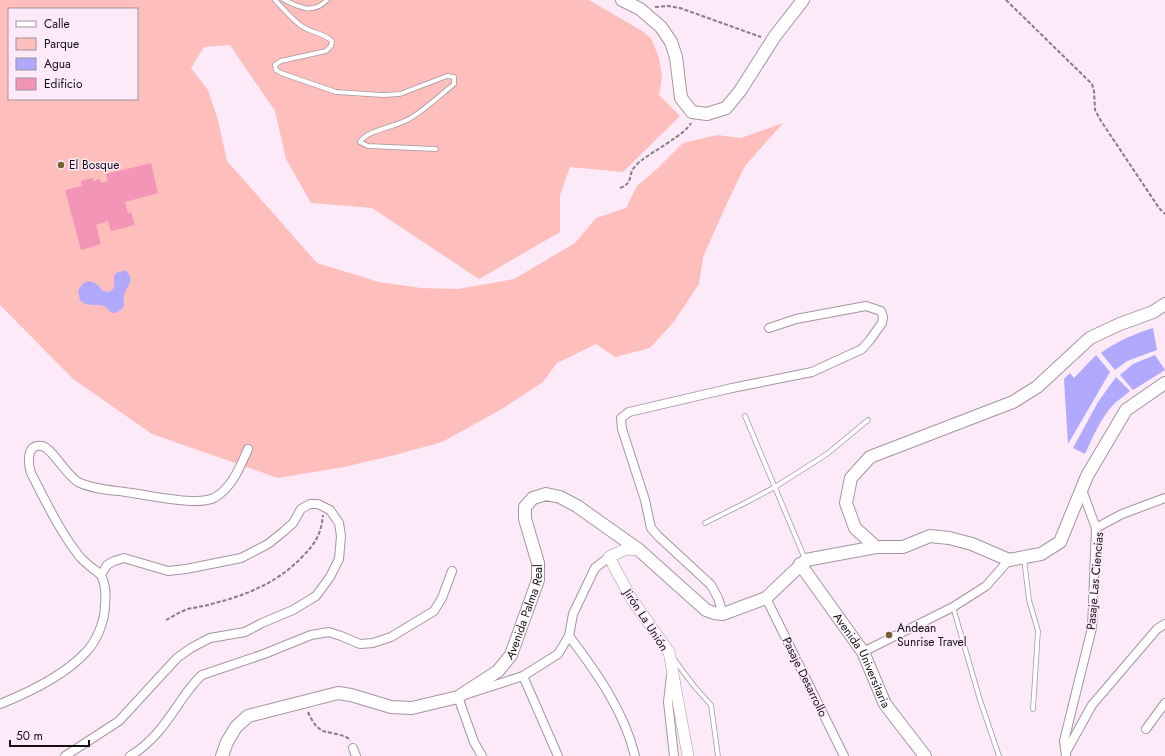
<svg xmlns="http://www.w3.org/2000/svg" width="1165" height="756" font-family="Jost,sans-serif">
	<style>
		.green { fill: #febebc; fill-rule: evenodd }
		.water { fill: #b1a9fd }
		.building { fill: #f295b6 }
		.lines { fill: none; stroke-linecap: round; stroke-linejoin: round }
		.service-casing { stroke: #a595a1; stroke-width: 5.5 }
		.minor-casing { stroke: #a595a1; stroke-width: 10 }
		.tertiary-casing { stroke: #a595a1; stroke-width: 12 }
		.secondary-casing { stroke: #a595a1; stroke-width: 14 }
		.path { stroke: #877b85; stroke-width: 2; stroke-dasharray: 4 2; stroke-linecap: butt }
		.service { stroke: #fff; stroke-width: 4 }
		.minor { stroke: #fff; stroke-width: 8 }
		.tertiary { stroke: #fff; stroke-width: 11 }
		.secondary { stroke: #fff; stroke-width: 12 }
		.poi-dot { fill: #72602f; stroke: #fceaf8; stroke-width: 1.5 }
		.labels { text-anchor: middle; stroke-width: 3; stroke-linejoin: round; paint-order: stroke }
		.poi-label { font-size: 12px; fill: #150f14; stroke: #fceaf8; text-anchor: start }
		.street-label { font-size: 12px; fill: #150f14; stroke: #fceaf8 }
	</style>
	<rect width="100%" height="100%" fill="#fceaf8"/>
	<!-- green -->
	<path class="green" d="M0 0H589L642 31 651 38 659 58 662 77 659 95 680 116 623 172 570 167 560 195V232L479 279 372 208 311 203 286 159 275 111 230 45 204 47 191 68 208 90 218 120 227 161 317 263 379 282 421 288 458 289 514 279 575 243 596 218 626 208 637 186 658 168 683 143 717 135 741 138 783 123 745 166 727 203 703 257 699 284 673 323 650 348 615 357 596 344 557 363 543 382 500 410 442 442 395 455 344 467 278 478 152 434 73 379 0 305ZM9 9H137V99H9Z"/>
	<!-- water -->
	<g class="water">
		<path d="M125 270C137 281 126 286 124 296 123 299 124 303 124 306 122 309 119 312 114 313 109 313 108 308 104 306 95 303 87 308 80 300L78 291C85 276 95 280 103 291L109 292 114 288V276L116 273Z"/>
		<path d="M1153 328 1157 350 1127 361 1115 370 1101 353C1117 341 1134 334 1153 328Z"/>
		<polygon points="1096,355 1110,372 1068,444 1064,379 1070,373 1074,378"/>
		<polygon points="1155,355 1165,370 1133,390 1120,375 1133,364"/>
		<path d="M1116 377 1130 391C1125 395 1120 399 1115 403 1101 417 1093 437 1085 454L1073 448 1098 402Z"/>
	</g>
	<!-- building -->
	<polygon class="building" points="151,163 158,193 125,202 128,213 131,212 135,225 111,231 108,221 96,225 101,244 81,250 65,190 82,186 81,181 93,178 93,181 100,179 101,183 108,181 106,174"/>
	<g class="lines">
		<defs>
			<g id="service">
				<path d="M275 0C284 9 292 20 303 27 312 33 324 33 332 41L331 46 326 51 281 61 275 65 276 70 281 73 336 92 383 95 400 94 447 76 454 77V84C440 95 423 112 407 120 395 127 367 130 360 142L368 146 436 149"/>
				<path d="M284 0C299 7 313 15 327 0"/>
				<polyline points="745,416 805,559"/>
				<polyline points="705,523 745,503 775,487 827,454 868,420"/>
				<polyline points="1024,559 1029,600 1038,631 1033,709"/>
				<polyline points="953,607 980,700 999,756"/>
				<polyline points="673,658 694,686 711,705 718,756"/>
			</g>
			<g id="minor">
				<polyline points="1082,490 1096,528"/>
				<path d="M101 575C94 569 86 564 80 557 60 532 46 502 31 473 28 464 26 443 42 446 52 448 66 475 78 482 94 490 115 490 132 493 153 496 174 501 196 501 201 501 209 500 214 498 232 488 240 467 248 449"/>
				<polyline points="766,598 844,756"/>
				<polyline points="723,614 718,598 711,585 658,536 651,528 645,500 622,429 621,418 629,412 732,388 812,372 862,349 870,340 882,323 883,317 881,311 866,306 796,319 769,328"/>
				<path d="M569 636C597 673 624 711 635 756"/>
				<polyline points="863,652 953,607 986,586 1009,560"/>
				<polyline points="523,676 558,756"/>
				<polyline points="671,676 668,702 674,756"/>
				<path d="M0 704C30 692 64 676 86 652 97 641 105 620 105 605 106 594 106 585 101 575L107 565 114 561 124 558 168 571 186 569 241 558 268 544 283 532 293 523 301 509 310 504H318L330 510 339 523 341 536 339 559 330 577 316 596 293 610 262 623 245 632 210 638 191 648 177 658 119 721 65 756"/>
				<polyline points="1146,729 1165,703"/>
				<polyline points="353,748 356,756"/>
				<polyline points="1066,752 1092,705 1157,629 1165,624"/>
				<path d="M130 756C152 743 166 723 180 702 187 692 193 683 202 675L264 654 311 635 329 632 341 636 360 644 373 643 391 637 434 611 442 598 452 571"/>
				<polyline points="482,756 474,742 458,697 523,676 558,654 569,636 573,614 595,568 609,557"/>
				<polyline points="1066,756 1064,741 1092,628 1096,528 1122,514 1165,498"/>
			</g>
			<polyline id="tertiary" points="639,550 626,549 609,557 631,598 669,652 688,756"/>
			<g id="secondary">
				<polyline points="622,0 640,9 661,27 671,42 676,57 681,98 692,112 707,114 726,108 740,91 775,36 803,0"/>
				<polyline points="1165,304 1153,312 1120,324 1090,338 1037,387 1013,402 870,457 851,478 846,503 855,528 876,547 903,547 930,536 949,538 972,544 1009,560 1041,554 1060,542 1087,476 1126,410 1165,383"/>
				<path id="s1" d="M800 564 863 652 885 704 925 756"/>
				<path id="s2" d="M222 756 227 742 236 727 248 716 338 693 351 695 391 707 412 708 458 697 498 671 511 655 538 580V563L525 519V507L533 498 546 494 560 497 577 506 639 550 706 610 714 613 723 614 766 598 806 560 876 547"/>
			</g>
		</defs>
		<!-- service casing -->
		<use href="#service" class="service-casing"/>
		<!-- minor casing -->
		<use href="#minor" class="minor-casing"/>
		<!-- tertiary casing -->
		<use href="#tertiary" class="tertiary-casing"/>
		<!-- secondary casing -->
		<use href="#secondary" class="secondary-casing"/>
		<!-- path -->
		<g class="path">
			<polyline points="1006,0 1092,84 1094,91 1095,110 1101,121 1159,208 1165,214"/>
			<polyline points="655,7 668,6 680,8 761,37"/>
			<path d="M620 188C633 183 628 178 633 169 635 166 639 162 642 160 652 152 687 133 691 123"/>
			<path d="M166 620C173 616 180 612 188 609 197 607 206 606 215 603 247 595 278 582 301 558 315 544 321 535 323 515"/>
			<path d="M308 712C320 739 327 728 348 738L350 741"/>
		</g>
		<!-- service -->
		<use href="#service" class="service"/>
		<!-- minor -->
		<use href="#minor" class="minor"/>
		<!-- tertiary -->
		<use href="#tertiary" class="tertiary"/>
		<!-- secondary -->
		<use href="#secondary" class="secondary"/>
	</g>
	<!-- markers -->
	<g class="poi-dot">
		<circle cx="61" cy="165" r="4"/>
		<circle cx="889" cy="635" r="4"/>
	</g>
	<g class="labels">
		<!-- poi labels -->
		<g class="poi-label">
			<text x="69" y="169">El Bosque</text>
			<text x="897" y="632">Andean<tspan x="897" dy="14">Sunrise Travel</tspan></text>
		</g>
		<!-- street labels -->
		<g class="street-label">
			<text transform="translate(1095 581) rotate(-85)" y="4">Pasaje Las Ciencias</text>
			<text dy="4" stroke="none"><textPath href="#s2" startOffset="379">Avenida Palma Real</textPath></text>
			<text transform="translate(646 620) rotate(57)" y="4">Jirón La Unión</text>
			<text dy="4" stroke="none"><textPath href="#s1" startOffset="115">Avenida Universitaria</textPath></text>
			<text transform="translate(805 677) rotate(64)" y="4">Pasaje Desarrollo</text>
		</g>
	</g>
	<!-- legend -->
	<rect x="8" y="8" width="130" height="92" fill="#fceaf8" stroke="#a0929d"/>
	<rect x="16" y="21" width="20" height="6" fill="#ffffff" stroke="#a0929d"/>
	<text x="44" y="28" font-size="12" fill="#150f14">Calle</text>
	<rect x="16" y="38" width="20" height="12" fill="#febebc" stroke="#a0929d"/>
	<text x="44" y="48" font-size="12" fill="#150f14">Parque</text>
	<rect x="16" y="58" width="20" height="12" fill="#b1a9fd" stroke="#a0929d"/>
	<text x="44" y="68" font-size="12" fill="#150f14">Agua</text>
	<rect x="16" y="78" width="20" height="12" fill="#f295b6" stroke="#a0929d"/>
	<text x="44" y="88" font-size="12" fill="#150f14">Edificio</text>
	<!-- scale -->
	<path d="M10 740v6h79v-6" fill="none" stroke="#150f14" stroke-width="2"/>
	<text x="16" y="740" font-size="12" fill="#150f14" stroke="#fceaf8" stroke-width="3" paint-order="stroke">50 m</text>
</svg>
